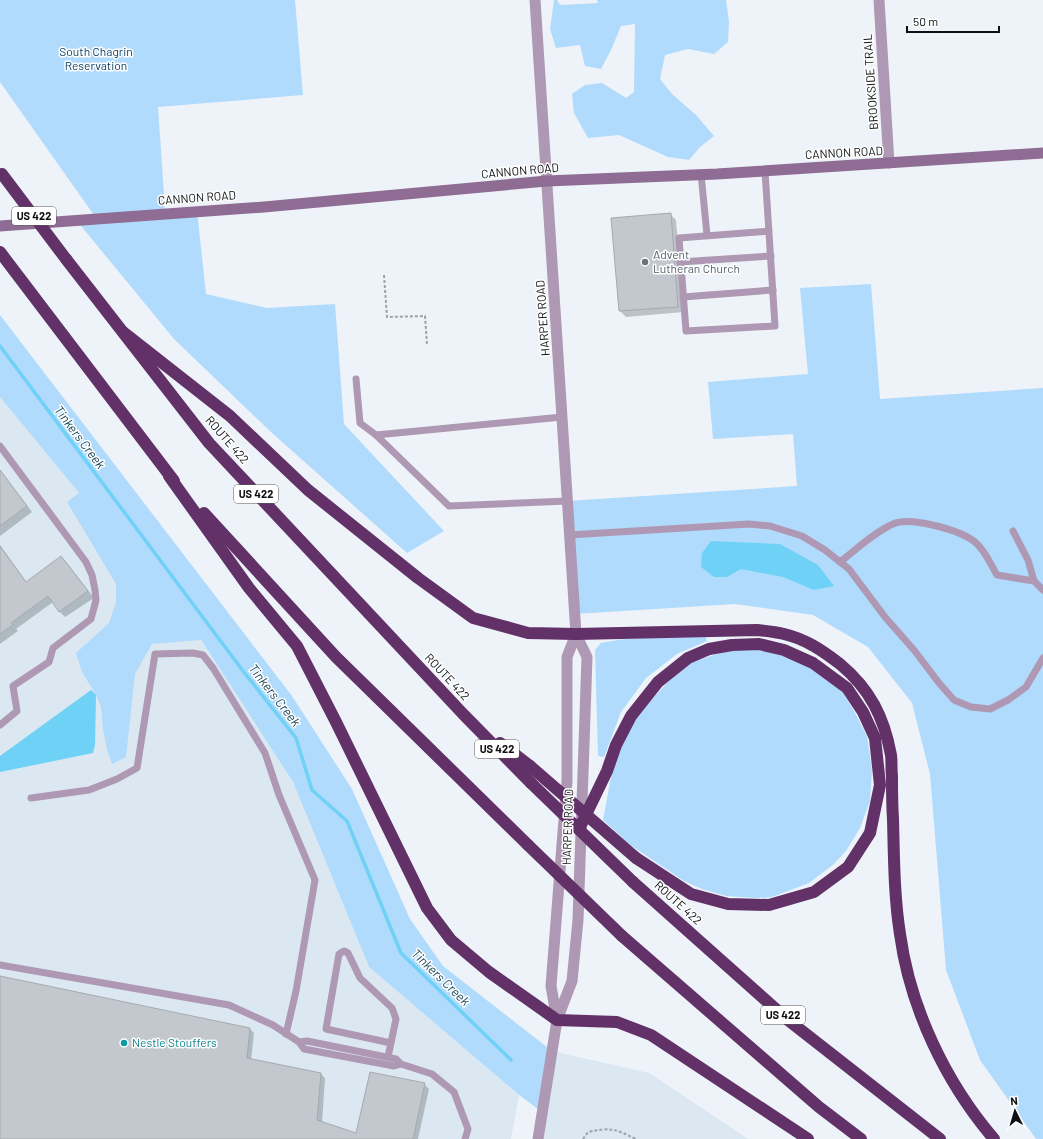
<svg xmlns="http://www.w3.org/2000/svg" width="1043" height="1139" font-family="Barlow,sans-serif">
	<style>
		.built { fill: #dbe8f1 }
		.green { fill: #b1dbfd }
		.water { fill: #70d1f6 }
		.shadow { fill: #0003 }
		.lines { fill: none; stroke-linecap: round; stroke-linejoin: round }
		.stream { stroke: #70d1f6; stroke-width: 3.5 }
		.building { fill: #c2c8cd; stroke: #a5aaaf }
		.path { stroke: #9da2a5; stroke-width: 2; stroke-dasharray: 3 2; stroke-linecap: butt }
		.service { stroke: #af98b3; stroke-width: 7 }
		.minor { stroke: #af98b3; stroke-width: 11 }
		.tertiary { stroke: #af98b3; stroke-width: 11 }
		.secondary { stroke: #8e6c93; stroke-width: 11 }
		.motorway { stroke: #613168; stroke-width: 12 }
		.motorway-bridge { stroke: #613168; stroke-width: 12 }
		.worship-dot { fill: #6b7280; stroke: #fff; stroke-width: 1.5 }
		.culture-dot { fill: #0f9aa8; stroke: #fff; stroke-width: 1.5 }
		.labels { text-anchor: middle; stroke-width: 3; stroke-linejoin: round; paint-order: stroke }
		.shield { fill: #fff; stroke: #565858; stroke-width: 1 }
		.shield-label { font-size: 11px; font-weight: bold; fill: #0e1011 }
		.park-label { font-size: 12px; fill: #043c5f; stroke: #fff }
		.street-label { font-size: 12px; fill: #0e1011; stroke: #fff }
		.worship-label { font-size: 12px; fill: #5b616d; stroke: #fff; text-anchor: start }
		.culture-label { font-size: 12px; fill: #0d838f; stroke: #fff; text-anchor: start }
		.water-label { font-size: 13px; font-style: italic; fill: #1f4a59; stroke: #fff }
	</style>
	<rect width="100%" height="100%" fill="#edf3f8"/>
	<!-- built -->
	<g class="built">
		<polygon points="0,397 205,646 293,782 369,967 519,1095 511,1139 0,1139"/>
		<polygon points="552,1051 649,1073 748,1139 538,1139"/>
	</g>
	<!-- green -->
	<g class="green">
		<polygon points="0,0 295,0 303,95 158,107 164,194 163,194 165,213 197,211 206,294 267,308 335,304 344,424 444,531 407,553 272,433 174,339 77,221 96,218 0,82"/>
		<polygon points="554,0 557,0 560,5 598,3 597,0 726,0 729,21 728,42 714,54 688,49 665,55 660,79 672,94 696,115 714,136 700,147 689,160 668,157 619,135 588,138 574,113 572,94 585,85 602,83 626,98 634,92 635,24 621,26 611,50 601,69 585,66 580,45 556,48 550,29"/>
		<polygon points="871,284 880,399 1043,388 1043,1139 1036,1139 980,1060 946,970 930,774 912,703 868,647 813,615 735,604 575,614 567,501 797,486 793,434 713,439 708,382 808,374 800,288"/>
		<polygon points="0,315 292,696 352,789 410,919 443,966 552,1051 542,1112 519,1095 369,967 293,782 205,646 201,640 152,644 135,674 126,757 112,764 107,750 103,729 101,707 96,695 82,672 76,653 109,623 116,602 116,584 67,502 79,493 0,397"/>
		<polygon points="705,635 707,641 677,654 646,678 621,712 604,757 598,756 595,650 601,643 624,639"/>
		<polygon points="730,650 760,650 796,659 827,677 843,693 854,711 867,736 872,770 870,801 860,828 846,851 834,864 809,883 772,897 757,898 726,896 702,889 684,881 629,844 603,820 611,777 620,746 636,717 667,683 691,662"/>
	</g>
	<!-- water -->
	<g class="water">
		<polygon points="711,541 780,544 818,565 834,586 814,590 783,577 741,569 727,577 714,577 701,567 702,553"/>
		<polygon points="91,690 96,695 95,745 93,753 0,772 0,756"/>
	</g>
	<!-- shadow -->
	<g class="shadow">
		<polygon points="670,214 676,220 684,312 626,317 620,311"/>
		<polygon points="0,470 32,512 0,536"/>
		<polygon points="0,545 27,583 61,557 67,563 94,598 65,617 59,611 53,602 16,629 18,631 0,644"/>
		<polygon points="0,977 250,1029 254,1033 251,1060 321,1074 325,1078 322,1123 357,1134 424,1084 429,1089 418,1139 0,1139"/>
	</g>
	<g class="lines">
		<!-- stream -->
		<polyline class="stream" points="0,346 243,671 296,738 312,790 347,821 401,953 511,1060"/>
	</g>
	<!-- building -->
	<g class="building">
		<polygon points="671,213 678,307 619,311 611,218"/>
		<polygon points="0,470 27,506 0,526"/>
		<polygon points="0,546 26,582 61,556 88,591 59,612 48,596 11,623 13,625 0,634"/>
		<polygon points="0,976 250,1028 247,1058 321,1073 317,1120 356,1133 370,1072 425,1083 413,1139 0,1139"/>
	</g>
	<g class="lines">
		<!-- path -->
		<g class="path">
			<polyline points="384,275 387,317 425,316 427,345"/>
			<path d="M583 1139 588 1132C611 1127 615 1129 636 1139"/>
		</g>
		<!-- service -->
		<g class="service">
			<polyline points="765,171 775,326 686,331 679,238 769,231"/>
			<polyline points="701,174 707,235"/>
			<polyline points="680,262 771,256"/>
			<polyline points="683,297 773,290"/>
			<polyline points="356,379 360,423 376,435"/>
			<polyline points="562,417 376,435 449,506 567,501"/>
			<polyline points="0,446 86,562 92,575 95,590 96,600 91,619 53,648 49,662 13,686 17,711 0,725"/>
			<polyline points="1013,531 1028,560 1034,581"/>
			<polyline points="569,535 749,524 770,526 802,536 825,550 849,569 885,617 914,650 939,683 954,700 971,707 990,709 1008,700 1026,687 1043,658"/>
			<path d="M840 562C857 549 873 533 893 524 910 516 960 530 975 542 985 550 991 565 997 575L1034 581 1043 590"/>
			<polyline points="31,798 89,790 117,779 137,768 155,654 193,653 203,655 213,668 265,753 279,795 315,880 296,991 286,1034"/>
			<polyline points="0,965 229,1005 273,1025 299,1042"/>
			<polyline points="388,1057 396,1019 392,1008 360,978 348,953 344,951 339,954 326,1029 391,1043"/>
			<polyline points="401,1064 394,1066 304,1049 299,1042 307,1041 396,1059 401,1064 432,1074 454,1092 468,1129 465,1139"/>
		</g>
		<!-- minor -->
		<polyline class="minor" points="879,0 889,163"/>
		<!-- tertiary -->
		<g class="tertiary">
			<polyline points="535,0 576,634 587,657 578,920 572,981 557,1020 538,1139"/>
			<polyline points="557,1020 551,986 567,781 567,657 576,634"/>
		</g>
		<!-- secondary -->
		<polyline class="secondary" points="0,226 264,207 547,181 717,174 1043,153"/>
		<!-- motorway -->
		<g class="motorway">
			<polyline points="0,252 174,481"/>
			<polyline points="66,259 209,443 464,715 531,783"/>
			<path d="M123 332 230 416 308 490 418 578 473 618 528 633 576 634 757 630C766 631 776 632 784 634 806 639 823 651 840 664 870 689 884 717 891 755 892 762 891 769 892 776 892 790 892 805 893 819 894 857 894 896 900 934 910 1008 946 1083 994 1139"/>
			<polyline points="169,476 249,588 297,646 336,722 427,908 451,940 489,972 557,1020 617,1022 651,1035 808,1139"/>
			<polyline points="204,513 336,657 528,845"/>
			<polyline points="500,743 530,766"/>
			<polyline points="581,825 607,771 616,745 631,716 658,682 688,658 709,649 732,645 759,644 784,650 813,663 847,688 863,712 875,738 880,785 870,833 848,867 814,892 769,905 728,904 691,894 636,858"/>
			<polyline points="633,882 788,1020 940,1139"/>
			<polyline points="622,936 819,1107 861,1139"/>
		</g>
		<!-- motorway-bridge -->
		<g class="motorway-bridge">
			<polyline points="2,174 66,259"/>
			<polyline points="530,766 636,858"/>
			<polyline points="531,783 633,882"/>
			<polyline points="528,845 622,936"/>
		</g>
	</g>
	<!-- markers -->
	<circle class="worship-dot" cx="645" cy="262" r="4"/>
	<circle class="culture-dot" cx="124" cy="1043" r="4"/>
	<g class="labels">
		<!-- shield labels -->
		<g class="shield">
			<rect x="12" y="207" width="44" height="18" rx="3"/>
			<rect x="234" y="485" width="44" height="18" rx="3"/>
			<rect x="475" y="740" width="44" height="18" rx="3"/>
			<rect x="761" y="1006" width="44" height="18" rx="3"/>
		</g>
		<g class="shield-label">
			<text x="34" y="220">US 422</text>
			<text x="256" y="498">US 422</text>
			<text x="497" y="753">US 422</text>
			<text x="783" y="1019">US 422</text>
		</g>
		<!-- park labels -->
		<g class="park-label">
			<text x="96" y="56">South Chagrin<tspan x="96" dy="14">Reservation</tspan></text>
		</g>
		<!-- street labels -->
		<g class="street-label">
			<text transform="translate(871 82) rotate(-94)" y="4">BROOKSIDE TRAIL</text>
			<text transform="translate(844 153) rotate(-3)" y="4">CANNON ROAD</text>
			<text transform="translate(520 171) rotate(-5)" y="4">CANNON ROAD</text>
			<text transform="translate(197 198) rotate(-4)" y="4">CANNON ROAD</text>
			<text transform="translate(543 318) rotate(-94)" y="4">HARPER ROAD</text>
			<text transform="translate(227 440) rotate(49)" y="4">ROUTE 422</text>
			<text transform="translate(447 677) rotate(47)" y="4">ROUTE 422</text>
			<text transform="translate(568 827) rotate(-88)" y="4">HARPER ROAD</text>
			<text transform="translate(678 903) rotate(42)" y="4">ROUTE 422</text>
		</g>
		<!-- worship labels -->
		<g class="worship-label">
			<text x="653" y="259">Advent<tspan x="653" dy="14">Lutheran Church</tspan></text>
		</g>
		<!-- culture labels -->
		<g class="culture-label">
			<text x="132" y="1047">Nestle Stouffers</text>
		</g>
		<!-- water labels -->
		<g class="water-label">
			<text transform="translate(80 437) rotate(53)" y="5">Tinkers Creek</text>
			<text transform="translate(275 695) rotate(52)" y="5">Tinkers Creek</text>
			<text transform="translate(441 977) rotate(44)" y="5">Tinkers Creek</text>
		</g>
	</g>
	<!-- north arrow -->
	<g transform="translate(1015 1111) rotate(355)" stroke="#ffffff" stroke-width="3" paint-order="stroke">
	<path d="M0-3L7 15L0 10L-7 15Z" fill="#0e1011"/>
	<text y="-6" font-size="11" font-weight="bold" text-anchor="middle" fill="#0e1011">N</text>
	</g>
	<!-- scale -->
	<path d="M907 26v6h92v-6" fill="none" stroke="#0e1011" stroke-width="2"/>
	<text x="913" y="26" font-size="12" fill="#0e1011" stroke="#ffffff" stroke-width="3" paint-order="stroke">50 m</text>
</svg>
